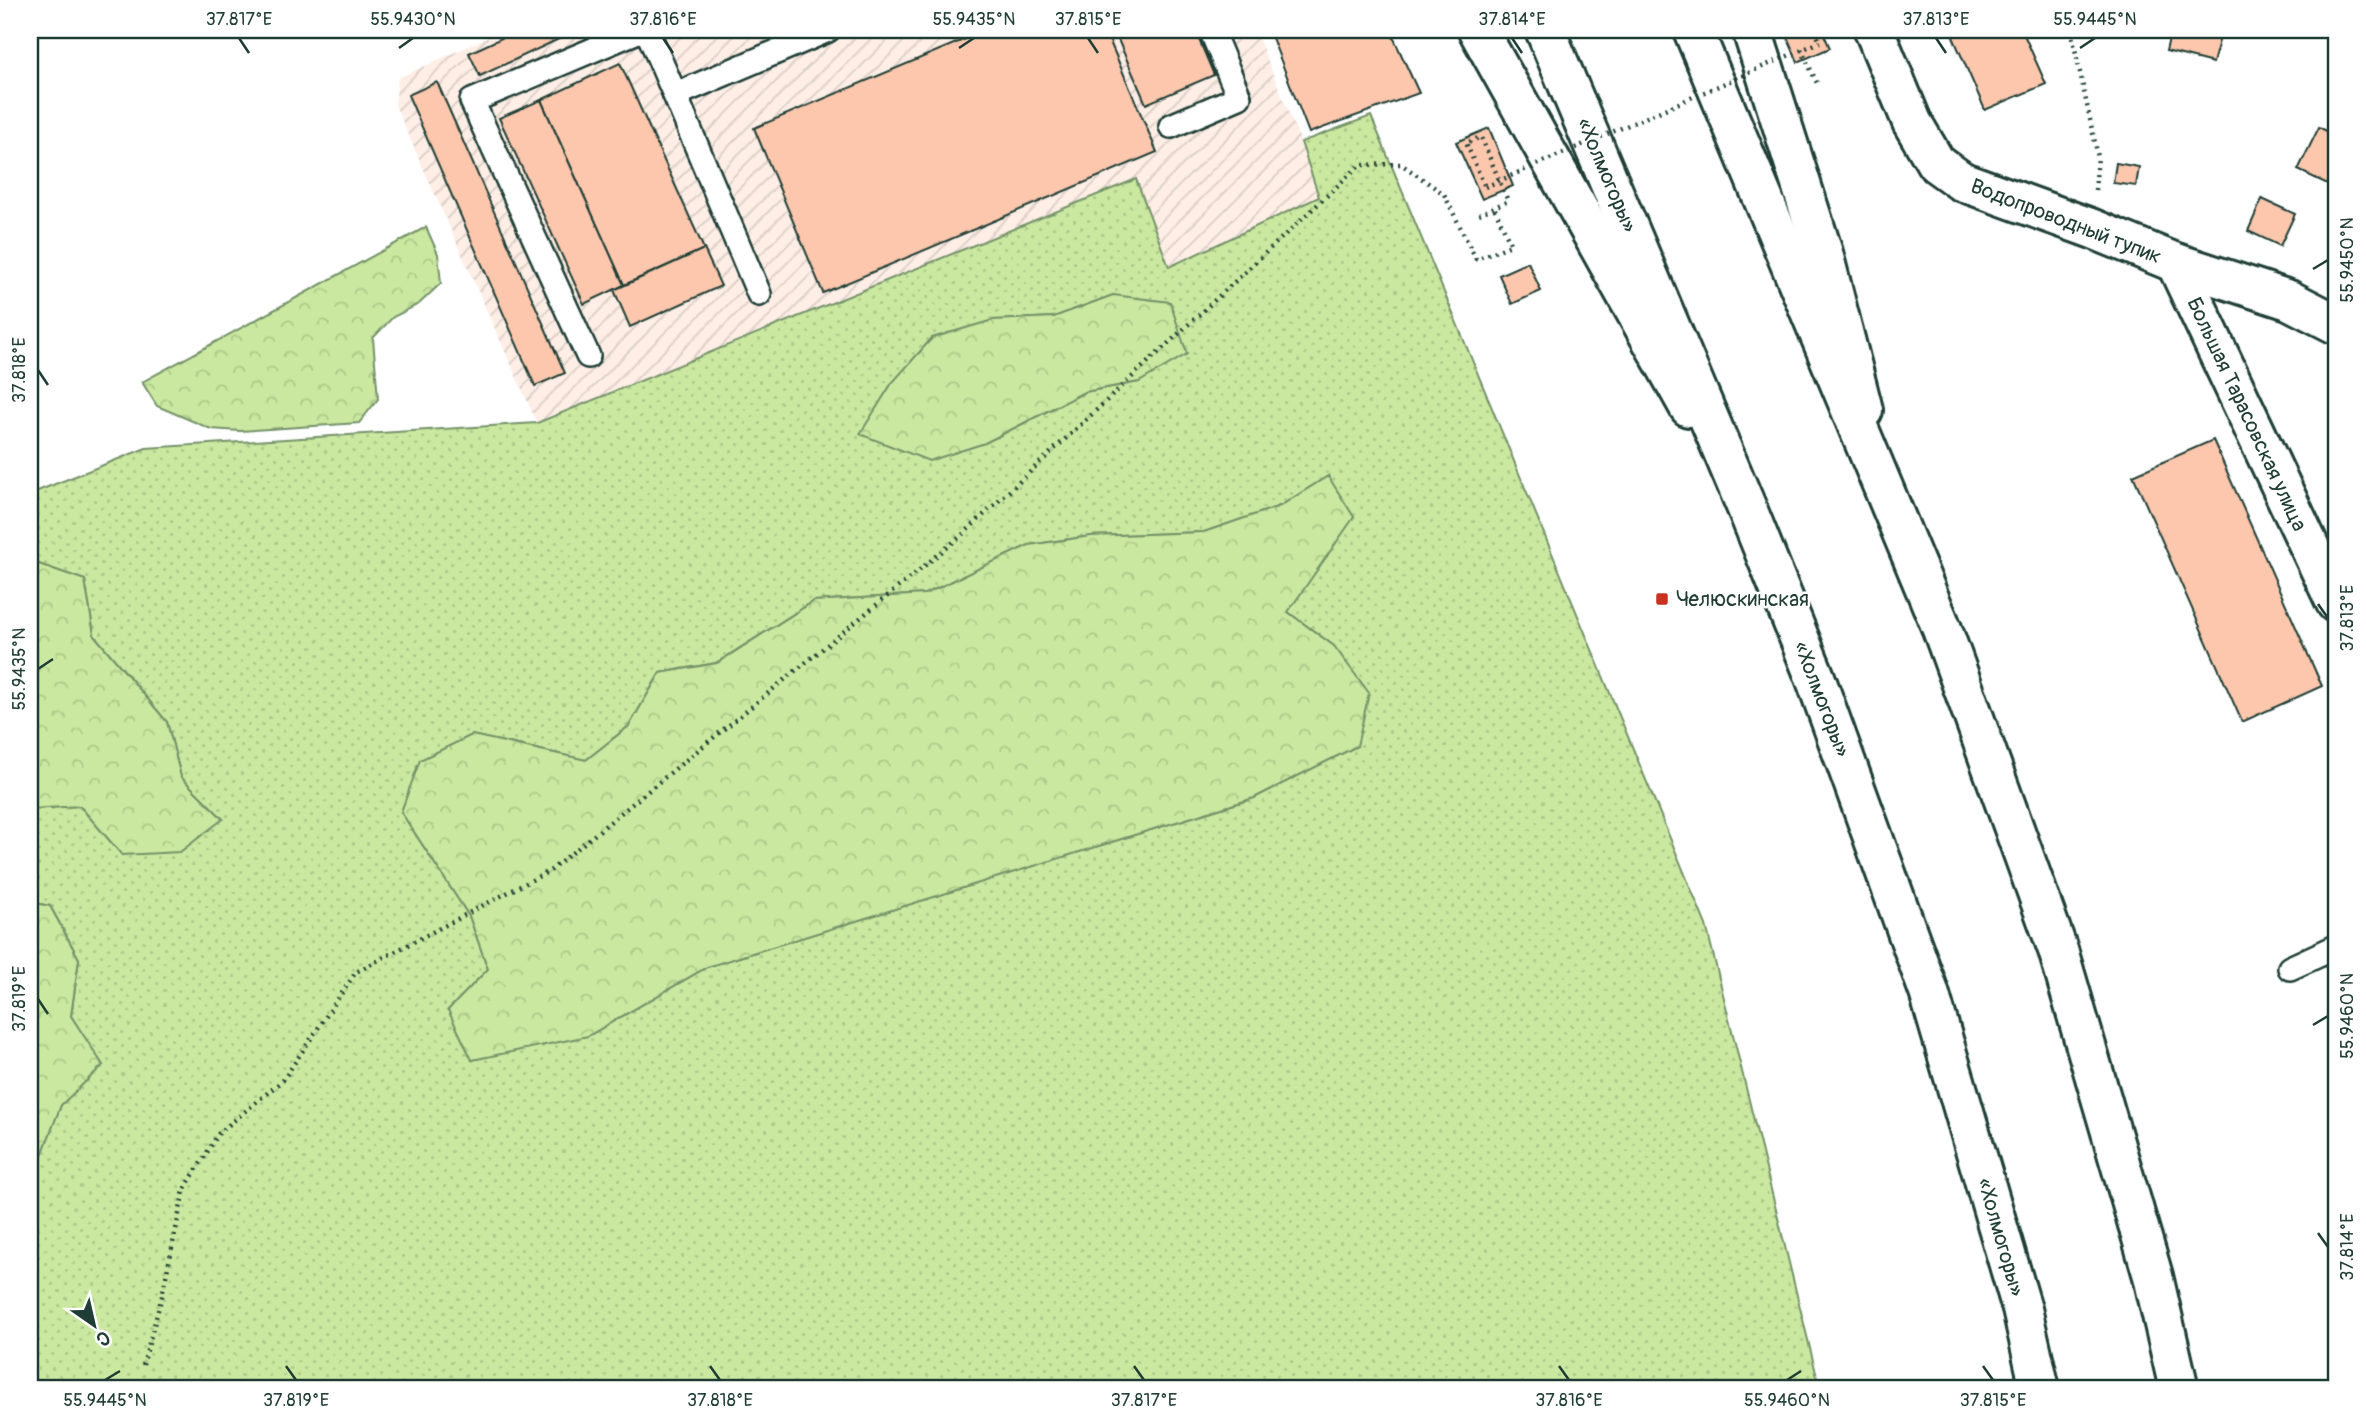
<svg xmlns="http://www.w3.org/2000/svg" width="2366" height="1419" font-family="Pangolin,sans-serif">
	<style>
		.industrial { fill: url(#industrial-furrows) }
		.grass { fill: url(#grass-dots); stroke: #74926a; stroke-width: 2; fill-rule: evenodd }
		.forest { fill: url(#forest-crowns); stroke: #74926a; stroke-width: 2 }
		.building { fill: #fcc7ad; stroke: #1f3d34; stroke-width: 2 }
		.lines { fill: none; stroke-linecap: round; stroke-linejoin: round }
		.service-casing { stroke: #1f3d34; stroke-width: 28 }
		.minor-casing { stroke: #1f3d34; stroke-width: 44 }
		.trunk-casing { stroke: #1f3d34; stroke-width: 44 }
		.path { stroke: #1f3d34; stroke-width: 4.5; stroke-dasharray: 2 5; stroke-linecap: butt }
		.service { stroke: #fff; stroke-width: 23 }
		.minor { stroke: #fff; stroke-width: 38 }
		.trunk { stroke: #fff; stroke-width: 38 }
		.path-bridge { stroke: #1f3d34; stroke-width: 4.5; stroke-dasharray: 2 5; stroke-linecap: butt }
		.ticks { fill: none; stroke: #1f3d34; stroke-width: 2.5 }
		.poi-dot { fill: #c8321e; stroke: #fff; stroke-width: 2.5 }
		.labels { text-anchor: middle; stroke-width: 5; stroke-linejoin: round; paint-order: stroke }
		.street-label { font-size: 21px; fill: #1f3d34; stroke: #fff }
		.poi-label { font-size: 21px; fill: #1f3d34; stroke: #fff; text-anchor: start }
		.neatline { fill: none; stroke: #1f3d34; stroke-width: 2.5 }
		.ticks-label { font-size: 18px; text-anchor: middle; fill: #1f3d34 }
	</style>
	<defs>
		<pattern id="industrial-furrows" width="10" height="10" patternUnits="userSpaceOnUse" patternTransform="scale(1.75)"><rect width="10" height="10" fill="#feeee6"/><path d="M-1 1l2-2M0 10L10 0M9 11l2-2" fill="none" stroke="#d9cdc6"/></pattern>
		<pattern id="grass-dots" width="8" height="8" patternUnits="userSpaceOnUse" patternTransform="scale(1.75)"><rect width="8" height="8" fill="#cae89f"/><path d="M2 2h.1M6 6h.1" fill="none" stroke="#adc88a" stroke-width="1.8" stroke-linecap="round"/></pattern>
		<pattern id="forest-crowns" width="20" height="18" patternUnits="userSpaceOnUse" patternTransform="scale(1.75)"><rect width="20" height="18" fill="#cae89f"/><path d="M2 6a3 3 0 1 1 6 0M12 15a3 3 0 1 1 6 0" fill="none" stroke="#adc88a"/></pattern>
	</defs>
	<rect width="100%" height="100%" fill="#fff"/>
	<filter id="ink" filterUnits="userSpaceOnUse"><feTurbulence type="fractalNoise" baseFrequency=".0143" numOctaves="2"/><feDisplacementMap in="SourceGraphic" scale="14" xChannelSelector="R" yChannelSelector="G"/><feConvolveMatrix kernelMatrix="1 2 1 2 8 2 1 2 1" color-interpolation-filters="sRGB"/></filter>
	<g filter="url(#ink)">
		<!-- industrial -->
		<polygon class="industrial" points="504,30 1255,30 1301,142 1320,197 1169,267 1135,179 537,423 395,105 398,78"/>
		<!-- grass -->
		<path class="grass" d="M1371 116 1706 925 1820 1389H30V1175L41 1157 61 1105 102 1065 71 1016 79 959 50 906 30 902V809L80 806 122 855 223 819 181 777 167 722 94 635 85 580 30 561V494L146 448 537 423 1136 179 1169 267 1319 197 1301 142ZM1113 295 1139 382 1085 392 985 443 861 434 892 383 993 320 1054 317ZM1328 476 1288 612 1334 646 1357 746 1254 798 707 967 588 1036 448 1010 488 969 469 916 401 812 421 760 472 735 586 760 629 726 660 673 716 663 814 601 925 594 1029 545 1091 536 1204 532 1280 506Z"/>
		<!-- forest -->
		<g class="forest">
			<polygon points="426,227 438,254 441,283 419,304 393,317 373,338 378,399 359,423 240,431 211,429 157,406 142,382"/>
			<polygon points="1113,295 1170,302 1187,354 1139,382 1084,392 985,443 929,461 860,434 892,383 932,338 993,320 1054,317"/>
			<polygon points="1328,476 1354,517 1288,612 1334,646 1369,693 1357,746 1254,798 707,967 588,1036 472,1060 448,1010 488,969 469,916 401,812 420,760 472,735 586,760 629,726 660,673 717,663 814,601 925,594 1029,545 1091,536 1204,532 1280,506"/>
			<polygon points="30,561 85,580 94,635 167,722 181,777 223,819 180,852 122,855 80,806 30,809"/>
			<polygon points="30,902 50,906 79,959 71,1016 103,1065 61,1105 41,1157 30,1175"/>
		</g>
		<!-- building -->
		<g class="building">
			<polygon points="519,30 578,30 480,76 469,53"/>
			<polygon points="987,30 1105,30 1157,152 823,293 754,128"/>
			<polygon points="1128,30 1195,30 1214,75 1146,104 1116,35"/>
			<polygon points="1269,30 1390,30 1419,93 1309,133"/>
			<polygon points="1784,30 1822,30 1830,48 1798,62"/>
			<polygon points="1950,30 2022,30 2046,84 1985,110"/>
			<polygon points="2171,30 2222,30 2213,63 2166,51"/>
			<polygon points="620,63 704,249 624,285 541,100"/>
			<polygon points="437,82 565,373 535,386 408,95"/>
			<polygon points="541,100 624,285 584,304 499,118"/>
			<polygon points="2319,127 2336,136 2336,188 2298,170"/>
			<polygon points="1489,128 1513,186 1482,199 1456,142"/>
			<polygon points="2116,163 2139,167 2136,186 2113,183"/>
			<polygon points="2262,199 2295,214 2280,246 2248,231"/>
			<polygon points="704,249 721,286 630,327 614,290"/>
			<polygon points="1528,262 1541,291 1512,304 1499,275"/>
			<polygon points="2213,440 2322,686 2242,722 2133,475"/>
		</g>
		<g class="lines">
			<defs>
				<g id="service">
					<polyline points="647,30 675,95"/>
					<polyline points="1171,126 1239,97 1211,30"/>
					<polyline points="759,294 675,95 828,30"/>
					<polyline points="588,356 472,101 640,30"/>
					<polyline points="2290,968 2336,947"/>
				</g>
				<g id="minor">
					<polyline points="1478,30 1689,407"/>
					<polyline points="1752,30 1823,253 1863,410"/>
					<polyline points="1874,30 1912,122 1936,163 1961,181 2093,229 2176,263 2289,300 2336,324"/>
					<polyline points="2176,263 2336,603"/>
				</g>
				<g id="trunk">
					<polyline points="1545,30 1748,511 1815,677 1929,992 2022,1309 2040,1389"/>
					<polyline points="1693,30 1942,629 2058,950 2153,1276 2179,1389"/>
				</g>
			</defs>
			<!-- service casing -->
			<use href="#service" class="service-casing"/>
			<!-- minor casing -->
			<use href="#minor" class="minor-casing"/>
			<!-- trunk casing -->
			<use href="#trunk" class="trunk-casing"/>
			<!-- path -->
			<g class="path">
				<polyline points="1815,30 1820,42"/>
				<polyline points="2071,30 2098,157 2095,190"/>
				<polyline points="1801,49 1817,83"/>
				<polyline points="1479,214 1508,201 1481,137 1466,143 1485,187"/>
				<polyline points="143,1365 162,1296 184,1190 219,1133 283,1080 356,972 551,870 961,536 1360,165 1401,164 1444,194 1476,259 1511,245 1494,207"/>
			</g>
			<!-- service -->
			<use href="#service" class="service"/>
			<!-- minor -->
			<use href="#minor" class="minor"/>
			<!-- trunk -->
			<use href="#trunk" class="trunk"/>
			<!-- path-bridge -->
			<polyline class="path-bridge" points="1485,187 1820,42"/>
		</g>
	</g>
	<!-- ticks -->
	<path class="ticks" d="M239 38 249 53M663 38 673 53M1088 38 1098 53M1512 38 1522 53M1936 38 1946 53M399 48 413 38M959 48 974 38M2080 48 2095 38M2313 269 2328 260M38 370 48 385M2318 604 2328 618M38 669 53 659M38 999 48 1014M2313 1025 2328 1016M2318 1233 2328 1247M286 1366 296 1380M710 1366 720 1380M1134 1366 1144 1380M1559 1366 1569 1380M1983 1366 1993 1380M105 1380 120 1371M1787 1380 1801 1371"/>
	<!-- markers -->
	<rect class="poi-dot" x="1655" y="592" width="14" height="14" rx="3.5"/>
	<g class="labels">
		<!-- street labels -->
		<g class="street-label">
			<text transform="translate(1607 175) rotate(67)" y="7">«Холмогоры»</text>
			<text transform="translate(2066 221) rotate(21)" y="7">Водопроводный тупик</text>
			<text transform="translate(2247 414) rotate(65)" y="7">Большая Тарасовская улица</text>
			<text transform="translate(1822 699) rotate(69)" y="7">«Холмогоры»</text>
			<text transform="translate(2001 1237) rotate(74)" y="7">«Холмогоры»</text>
		</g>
		<!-- poi labels -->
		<g class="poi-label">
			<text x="1676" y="606">Челюскинская</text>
		</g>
	</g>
	<!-- margin -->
	<rect width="2366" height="1419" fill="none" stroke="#fff" stroke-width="77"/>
	<!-- north arrow -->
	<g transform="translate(94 1325) rotate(146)" stroke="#ffffff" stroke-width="5" paint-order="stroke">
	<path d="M0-5L12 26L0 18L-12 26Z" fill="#1f3d34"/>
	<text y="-10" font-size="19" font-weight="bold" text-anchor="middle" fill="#1f3d34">С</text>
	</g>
	<rect x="38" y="38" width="2290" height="1342" class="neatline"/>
	<g class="ticks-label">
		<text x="239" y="25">37.817°E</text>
		<text x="413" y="25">55.9430°N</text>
		<text x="663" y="25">37.816°E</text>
		<text x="974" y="25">55.9435°N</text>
		<text x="1088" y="25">37.815°E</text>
		<text x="1512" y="25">37.814°E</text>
		<text x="1936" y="25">37.813°E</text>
		<text x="2095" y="25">55.9445°N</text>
		<text transform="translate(2347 260) rotate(-90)" y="6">55.9450°N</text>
		<text transform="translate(19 370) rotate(-90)" y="6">37.818°E</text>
		<text transform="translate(2347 618) rotate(-90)" y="6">37.813°E</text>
		<text transform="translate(19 669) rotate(-90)" y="6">55.9435°N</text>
		<text transform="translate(19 999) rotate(-90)" y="6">37.819°E</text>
		<text transform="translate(2347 1016) rotate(-90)" y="6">55.9460°N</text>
		<text transform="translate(2347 1247) rotate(-90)" y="6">37.814°E</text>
		<text x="105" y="1406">55.9445°N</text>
		<text x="296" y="1406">37.819°E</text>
		<text x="720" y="1406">37.818°E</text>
		<text x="1144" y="1406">37.817°E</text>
		<text x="1569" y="1406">37.816°E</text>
		<text x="1787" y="1406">55.9460°N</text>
		<text x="1993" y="1406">37.815°E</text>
	</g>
</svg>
